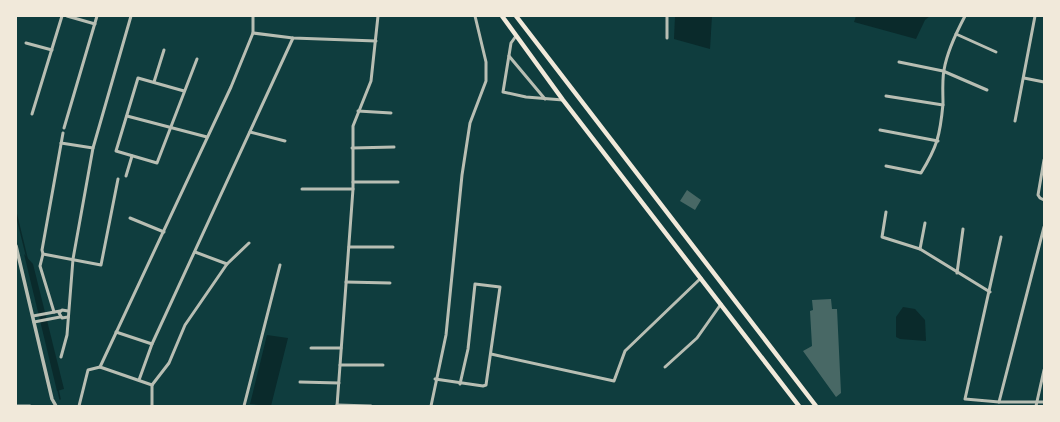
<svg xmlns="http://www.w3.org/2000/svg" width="1060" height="422" font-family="Inter,sans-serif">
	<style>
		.water { fill: #0a2a2b }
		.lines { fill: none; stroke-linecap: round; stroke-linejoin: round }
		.stream { stroke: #0a2a2b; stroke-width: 1.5 }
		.building { fill: #486865 }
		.minor { stroke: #b8beb3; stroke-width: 3 }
		.tertiary { stroke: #b8beb3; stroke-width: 3.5 }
		.primary { stroke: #f1e9da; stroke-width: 4.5 }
	</style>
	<rect width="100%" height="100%" fill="#0f3d3e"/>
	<!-- water -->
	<g class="water">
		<polygon points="675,16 712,16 710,49 674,39"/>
		<polygon points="856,16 930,16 925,20 916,39 854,22"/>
		<polygon points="24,254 33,264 64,389 57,391"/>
		<polygon points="903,307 915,309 925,320 926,341 900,339 896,337 896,317"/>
		<polygon points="267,335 288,338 271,406 250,404"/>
	</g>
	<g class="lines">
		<!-- stream -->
		<g class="stream">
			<polyline points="16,213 27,258"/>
			<polyline points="58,390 60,399"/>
		</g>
	</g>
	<!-- building -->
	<g class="building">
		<polygon points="687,190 701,200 695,210 680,201"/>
		<polygon points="831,299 832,309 837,309 841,393 836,397 803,351 812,346 810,311 813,310 812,300"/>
	</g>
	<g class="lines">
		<!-- minor -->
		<g class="minor">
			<polyline points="67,16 95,24"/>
			<polyline points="253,33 293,38 376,41"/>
			<polyline points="956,34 996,52"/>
			<polyline points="516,36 511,43 503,92 526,97 563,100"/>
			<polyline points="667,38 667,16"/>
			<polyline points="26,43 52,50"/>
			<polyline points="509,56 545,99"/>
			<polyline points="899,62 943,71 987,90"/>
			<polyline points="1024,78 1044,82"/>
			<polyline points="154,82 164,50"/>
			<polyline points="184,91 138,78 116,151 157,163 197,59"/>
			<polyline points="886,96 943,105"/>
			<polyline points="358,111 391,113"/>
			<polyline points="32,114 62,16"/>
			<polyline points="127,116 207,137"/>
			<polyline points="1015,121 1035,16"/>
			<polyline points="64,128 97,16"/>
			<polyline points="880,130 938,141"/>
			<polyline points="250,132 285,141"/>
			<polyline points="63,133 42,250 43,254 101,265 118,179"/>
			<polyline points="61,143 93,148"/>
			<polyline points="352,148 394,147"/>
			<polyline points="1044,160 1038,195 1040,198 1044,200"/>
			<path d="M886 166 921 173C937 147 940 136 943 104 943 93 942 81 944 70 947 52 956 33 965 16"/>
			<polyline points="126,176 132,156"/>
			<polyline points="353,182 398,182"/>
			<polyline points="302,189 353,189"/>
			<polyline points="886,212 882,237 920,249 990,292"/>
			<polyline points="130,218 164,232"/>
			<polyline points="1001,237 965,399 999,402 1044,402"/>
			<polyline points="349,247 393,247"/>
			<polyline points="920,249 925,223"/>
			<polyline points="195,252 227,264"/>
			<polyline points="43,254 40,266 54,312"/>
			<polyline points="957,273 963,229"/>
			<polyline points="346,282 390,283"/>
			<polyline points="33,316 60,311"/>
			<polyline points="68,317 62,318 59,313 62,310 68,311"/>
			<polyline points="34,322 60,317"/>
			<polyline points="116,332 152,344"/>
			<polyline points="311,348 341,348"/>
			<polyline points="491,354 614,381 625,351 701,278"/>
			<polyline points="61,357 67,335 73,259 93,148 131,16"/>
			<polyline points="340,365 383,365"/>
			<polyline points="100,367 231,87 253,33 253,16"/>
			<polyline points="665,367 697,338 721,304"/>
			<polyline points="435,379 483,386 486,385 500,287 475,284 468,349 460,384"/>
			<polyline points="139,380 152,344 293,38"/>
			<polyline points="300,382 339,383"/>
			<polyline points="152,385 169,363 185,325 227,264 249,243"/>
			<polyline points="999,402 1044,227"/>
			<polyline points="337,405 371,406"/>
			<polyline points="16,406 30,406"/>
			<polyline points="79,406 88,370 100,367 152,385"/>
			<polyline points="152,406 152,385"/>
			<polyline points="244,406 280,265"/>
			<polyline points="337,406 353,189 353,126 371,81 378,16"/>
			<polyline points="431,406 446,335 462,175 470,123 486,81 486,62 475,16"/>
			<polyline points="1036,406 1044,370"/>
		</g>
		<!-- tertiary -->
		<polyline class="tertiary" points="16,246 52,399 56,406"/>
		<!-- primary -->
		<g class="primary">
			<polyline points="502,16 563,100 799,406"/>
			<polyline points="516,16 816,406"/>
		</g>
	</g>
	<!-- border -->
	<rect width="1060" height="422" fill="none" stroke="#f1e9da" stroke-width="34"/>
</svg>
